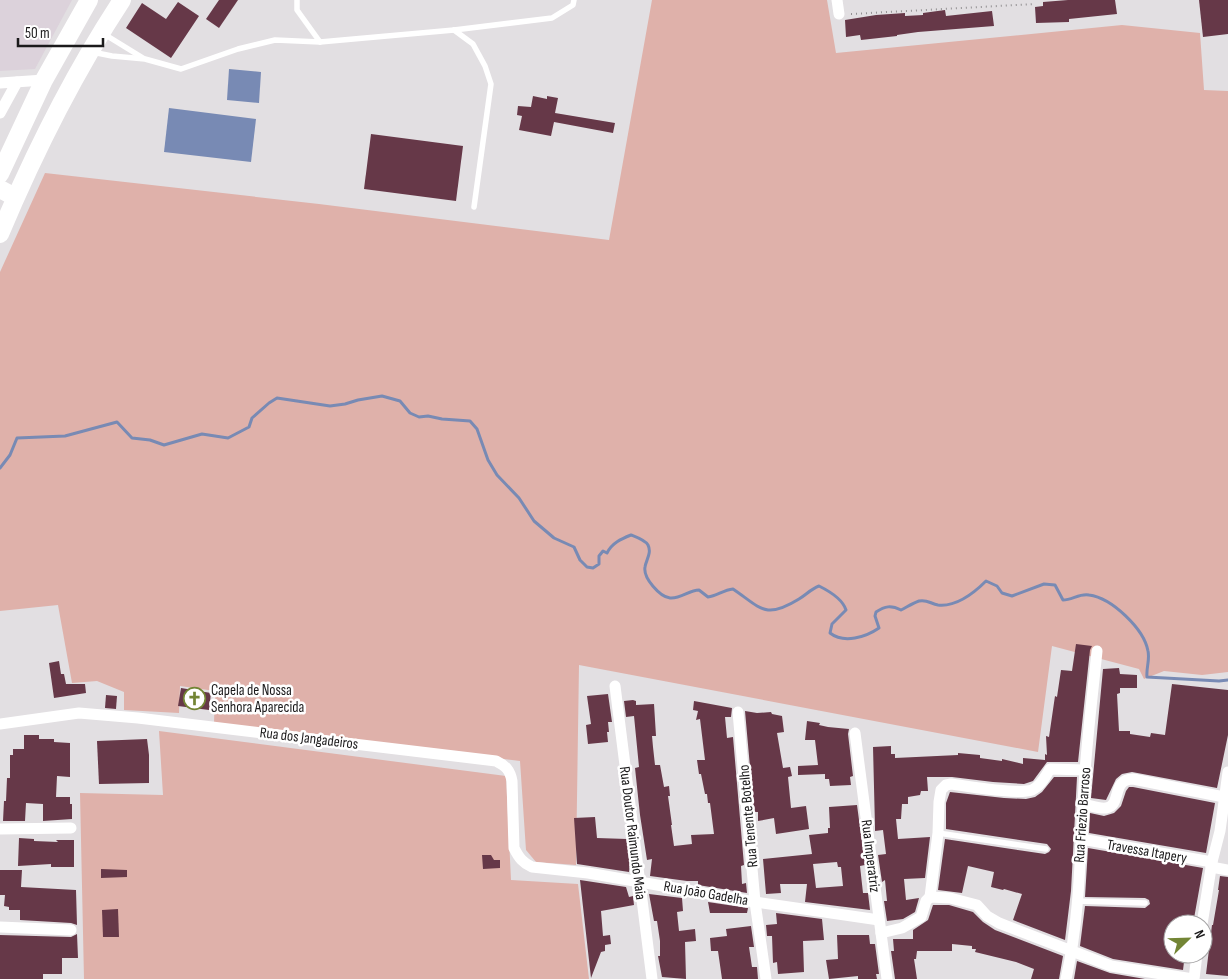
<svg xmlns="http://www.w3.org/2000/svg" width="1228" height="979" font-family="'Sofia Sans Condensed',sans-serif">
	<style>
		.built { fill: #dcd2db }
		.green { fill: #dfb1aa }
		.water { fill: #788ab4 }
		.lines { fill: none; stroke-linecap: round; stroke-linejoin: round }
		.stream { stroke: #788ab4; stroke-width: 3 }
		.building { fill: #663848; fill-rule: evenodd }
		.path { stroke: #929092; stroke-width: 2; stroke-dasharray: 1 4; stroke-linecap: butt }
		.lane { stroke: #fff; stroke-width: 5.5 }
		.street { stroke: #fff; stroke-width: 11 }
		.primary { stroke: #fff; stroke-width: 18 }
		.labels { text-anchor: middle; stroke-width: 5; stroke-linejoin: round; paint-order: stroke }
		.poi-label { font-size: 15px; fill: #1b1a1b; stroke: #fff; text-anchor: start }
		.street-label { font-size: 15px; fill: #1b1a1b; stroke: #fff }
	</style>
	<rect width="100%" height="100%" fill="#e2dfe2"/>
	<!-- built -->
	<polygon class="built" points="0,0 72,0 35,69 0,71"/>
	<!-- green -->
	<g class="green">
		<polygon points="652,0 827,0 836,53 1122,25 1200,33 1204,90 1228,91 1228,672 1202,675 1164,671 1144,679 1139,669 1052,646 1038,752 579,665 576,865 536,862 526,850 520,761 214,723 215,691 180,686 179,713 124,710 124,692 97,681 72,683 58,605 0,611 0,272 45,173 319,204 609,240"/>
		<polygon points="159,731 506,776 511,880 578,884 589,979 84,979 80,793 163,795"/>
	</g>
	<!-- water -->
	<g class="water">
		<polygon points="229,69 261,72 259,103 227,100"/>
		<polygon points="169,108 256,119 251,162 164,152"/>
	</g>
	<g class="lines">
		<!-- stream -->
		<path class="stream" d="M0 468 10 455 17 438 65 436 117 422 132 438 150 440 164 445 202 434 228 438 249 427 252 418 269 403 277 398 330 406 345 404 358 400 382 396 400 401 410 413 419 417 428 416 442 419 470 421 477 429 488 460 497 475 519 498 534 521 554 538 574 547 580 560 587 567 593 568 599 564V556L603 551 607 553C612 543 621 539 631 535 636 537 645 540 648 545 652 553 646 560 645 567 643 578 660 597 670 598 681 599 689 590 699 590L708 597C717 596 723 590 733 589 761 608 765 620 799 599 807 594 811 589 819 586 829 591 843 600 846 610L832 624 830 633C844 644 866 637 879 628L875 616 876 612C885 606 891 605 901 610 907 607 913 603 919 601 927 599 931 604 938 605 956 607 974 593 986 581L997 586 1002 593 1012 596 1044 584 1055 585 1063 600C1072 600 1080 593 1089 595 1112 598 1144 629 1148 651 1150 660 1146 668 1147 677L1219 681 1228 680"/>
	</g>
	<!-- building -->
	<g class="building">
		<polygon points="219,0 238,0 219,28 206,19"/>
		<polygon points="1068,0 1115,0 1117,14 1069,19 1069,22 1036,23 1035,7 1043,6 1043,2"/>
		<polygon points="1199,0 1228,0 1228,34 1203,37"/>
		<polygon points="178,2 199,16 171,58 126,28 142,3 166,19"/>
		<polygon points="945,10 946,16 992,11 994,26 918,32 897,35 897,36 861,40 860,35 846,37 845,20 876,15 905,13 905,16 923,15 923,13"/>
		<polygon points="533,96 547,99 547,96 558,98 555,113 615,123 613,133 554,122 551,136 519,130 522,116 517,115 518,106 531,107"/>
		<polygon points="371,134 463,146 456,201 364,189"/>
		<polygon points="1076,644 1092,646 1090,650 1078,762 1047,762 1033,781 1024,784 993,782 952,777 927,777 928,791 921,791 920,795 908,797 908,804 902,804 901,819 896,819 898,839 930,837 925,878 904,879 906,900 919,898 915,912 903,919 887,921 884,901 887,901 885,880 882,882 878,855 886,854 883,830 875,831 875,827 873,747 891,746 891,754 895,754 895,758 958,755 958,753 980,755 980,758 1002,761 1002,759 1023,764 1023,758 1045,760 1045,754 1047,755 1046,736 1049,737 1055,696 1057,697 1061,670 1072,671"/>
		<polygon points="59,661 61,674 64,674 66,684 85,684 86,693 54,698 49,663"/>
		<polygon points="1119,668 1120,674 1137,675 1137,688 1120,688 1120,693 1117,694 1119,731 1130,731 1130,734 1150,737 1151,733 1165,735 1172,684 1228,690 1228,735 1217,788 1132,772 1122,774 1116,779 1106,800 1091,798 1103,669"/>
		<polygon points="181,688 211,693 209,710 178,706"/>
		<polygon points="608,694 612,722 608,722 609,732 607,732 608,742 588,744 586,725 591,724 587,696"/>
		<polygon points="106,695 117,696 116,709 105,708"/>
		<polygon points="633,700 636,701 636,705 654,704 656,736 652,736 653,747 655,765 660,765 664,787 669,786 670,796 668,796 672,825 671,825 674,846 692,844 691,835 714,834 710,803 708,803 707,794 705,794 701,774 699,774 697,760 705,760 700,719 696,720 698,711 693,710 694,701 732,708 731,717 725,717 727,738 733,737 744,865 741,866 742,884 746,883 747,893 698,885 698,881 687,881 650,876 652,859 647,860 640,815 635,768 639,767 634,716 626,717 624,701"/>
		<polygon points="745,711 757,713 771,712 772,714 782,716 784,732 777,733 783,768 790,767 792,776 788,777 791,808 806,806 809,829 776,834 774,818 758,821 758,812 754,812"/>
		<polygon points="807,721 820,723 819,725 828,727 849,729 848,734 853,776 850,777 851,785 830,786 829,779 825,779 825,774 798,775 798,766 818,765 815,740 805,740"/>
		<polygon points="24,735 39,735 39,739 54,739 54,742 70,743 70,777 57,776 56,797 70,797 70,804 72,804 72,819 43,821 43,804 26,803 25,821 3,821 4,801 6,801 7,778 10,778 10,755 13,755 13,749 24,749"/>
		<polygon points="147,739 149,755 149,783 99,784 97,741"/>
		<polygon points="1054,777 1077,777 1071,891 1065,940 1013,920 1022,894 1004,889 1003,890 991,887 994,872 968,866 962,893 938,890 945,839 1045,854 1049,852 1051,849 1047,844 946,829 946,803 950,792 1004,798 1026,799 1035,797 1042,792"/>
		<polygon points="1129,787 1133,787 1215,803 1206,853 1089,833 1090,813 1104,816 1114,813 1121,806 1126,791"/>
		<path d="M857 805 865 865 860 866 863 893H868L870 910 805 902 807 884H780L781 893 766 894 763 859 812 854 809 835 828 833V828H830L829 807ZM837 862 838 867H841L843 886 816 888 813 864Z"/>
		<polygon points="595,817 597,838 627,839 630,861 629,872 577,864 574,818"/>
		<polygon points="19,838 34,839 34,841 58,842 56,840 74,840 74,867 51,867 51,864 18,866"/>
		<polygon points="1088,848 1203,868 1193,924 1173,924 1173,954 1185,954 1183,970 1113,959 1080,946 1085,906 1145,908 1150,904 1149,900 1145,898 1085,897"/>
		<polygon points="482,855 491,855 494,860 500,860 500,868 483,869"/>
		<polygon points="101,869 127,870 127,877 101,878"/>
		<polygon points="0,870 22,870 21,887 76,890 77,925 71,923 20,920 20,910 9,910 9,907 4,906 5,895 0,895"/>
		<polygon points="1220,876 1228,877 1228,976 1206,974 1212,925 1213,925 1219,890 1218,890"/>
		<polygon points="580,880 626,887 629,897 633,896 634,905 601,911 603,936 610,935 611,944 605,945 605,951 601,952 591,978"/>
		<polygon points="649,894 682,898 683,911 677,912 679,931 695,929 696,941 685,942 686,979 662,977 658,956 660,956 660,941 657,921 654,921"/>
		<polygon points="708,902 748,908 747,913 710,913"/>
		<polygon points="933,905 949,905 973,912 983,922 995,930 1063,956 1059,979 1031,979 1034,969 1016,962 975,952 976,949 972,949 972,946 952,944 952,951 917,951 916,959 914,959 917,979 895,979 891,951 894,951 893,939 913,939 913,930 928,920"/>
		<polygon points="118,909 119,937 103,937 102,910"/>
		<polygon points="776,913 822,919 824,940 803,941 804,972 778,974 777,962 773,963 772,936 767,936 766,925 777,924"/>
		<polygon points="751,926 754,947 749,947 752,967 757,967 758,979 722,979 718,951 711,951 710,938 727,936 726,929"/>
		<polygon points="77,934 78,958 62,958 62,974 43,974 43,979 0,979 0,935 71,937"/>
		<polygon points="837,935 869,935 870,944 875,944 879,974 876,974 877,979 858,979 858,976 829,979 826,960 838,959"/>
		<polygon points="1077,961 1110,973 1145,979 1074,979"/>
	</g>
	<g class="lines">
		<!-- path -->
		<polyline class="path" points="851,14 1035,4"/>
		<!-- lane -->
		<g class="lane">
			<polyline points="297,0 297,10 320,42"/>
			<polyline points="454,30 473,44 485,66 491,84 474,207"/>
			<polyline points="104,34 143,58"/>
			<polyline points="92,52 112,56 145,59 181,69 238,49 275,40 320,42 454,30 552,18 573,5 574,0"/>
			<polyline points="938,833 1046,849"/>
			<polyline points="1076,901 1145,903"/>
		</g>
		<!-- street -->
		<g class="street">
			<polyline points="837,0 839,14"/>
			<polyline points="0,83 44,80"/>
			<polyline points="0,113 17,82"/>
			<polyline points="615,686 652,979"/>
			<polyline points="738,712 755,902 766,979"/>
			<path d="M0 724 79 713 138 718 496 761C506 766 510 770 512 781L514 848C519 858 523 863 532 867L588 873 755 902 879 920"/>
			<polyline points="855,733 887,979"/>
			<path d="M1083 804C1089 805 1099 809 1106 808 1122 806 1111 779 1133 779L1224 797"/>
			<polyline points="0,829 71,828"/>
			<polyline points="1081,839 1212,862"/>
			<polyline points="1211,867 1228,870"/>
			<path d="M930 897 938 833 939 802 941 790 946 785 951 784C968 786 1017 795 1032 790 1041 786 1045 777 1050 769L1085 770"/>
			<polyline points="1202,924 1212,862 1220,831 1228,772"/>
			<polyline points="0,927 71,930"/>
			<polyline points="881,933 902,928 921,917 926,901 930,897 950,898 977,905 987,916 999,923 1111,966 1193,979"/>
			<path d="M1066 979C1079 922 1080 862 1083 804 1085 753 1092 702 1097 651"/>
			<polyline points="1194,979 1197,954"/>
		</g>
		<!-- primary -->
		<g class="primary">
			<polyline points="0,174 44,80 89,0"/>
			<polyline points="0,189 15,197"/>
			<path d="M0 234C34 153 74 73 122 0"/>
		</g>
	</g>
	<!-- icons -->
	<defs>
		<symbol id="church-ring" viewBox="-11 -11 22 22"><circle r="9.5" fill="#fff" stroke="#738535" stroke-width="1.5"/><path d="M-1.2-6h2.4v3.5h3.3v2.4h-3.3V6h-2.4V-.1h-3.3v-2.4h3.3Z" fill="#738535"/></symbol>
	</defs>
	<g fill-rule="evenodd">
		<use href="#church-ring" x="182" y="686" width="25" height="25"/>
	</g>
	<g class="labels">
		<!-- poi labels -->
		<g class="poi-label">
			<text x="211" y="695">Capela de Nossa<tspan x="211" dy="17">Senhora Aparecida</tspan></text>
		</g>
		<!-- street labels -->
		<g class="street-label">
			<text transform="translate(309 738) rotate(7)" y="5">Rua dos Jangadeiros</text>
			<text transform="translate(1082 815) rotate(-86)" y="5">Rua Friezio Barroso</text>
			<text transform="translate(748 816) rotate(-95)" y="5">Rua Tenente Botelho</text>
			<text transform="translate(633 833) rotate(83)" y="5">Rua Doutor Raimundo Maia</text>
			<text transform="translate(1147 851) rotate(10)" y="5">Travessa Itapery</text>
			<text transform="translate(871 856) rotate(83)" y="5">Rua Imperatriz</text>
			<text transform="translate(706 893) rotate(10)" y="5">Rua João Gadelha</text>
		</g>
	</g>
	<!-- north arrow -->
	<g transform="translate(1188 939) rotate(67)"><circle r="24" fill="#ffffff" stroke="#a4a3a4"/>
	<path d="M0-4L9 19L0 12L-9 19Z" fill="#738535"/>
	<text y="-8" font-size="14" font-weight="bold" text-anchor="middle" fill="#1b1a1b">N</text>
	</g>
	<!-- scale -->
	<path d="M18 38v8h85v-8" fill="none" stroke="#1b1a1b" stroke-width="2.5"/>
	<text x="25" y="38" font-size="15" fill="#1b1a1b" stroke="#ffffff" stroke-width="4" paint-order="stroke">50 m</text>
</svg>
